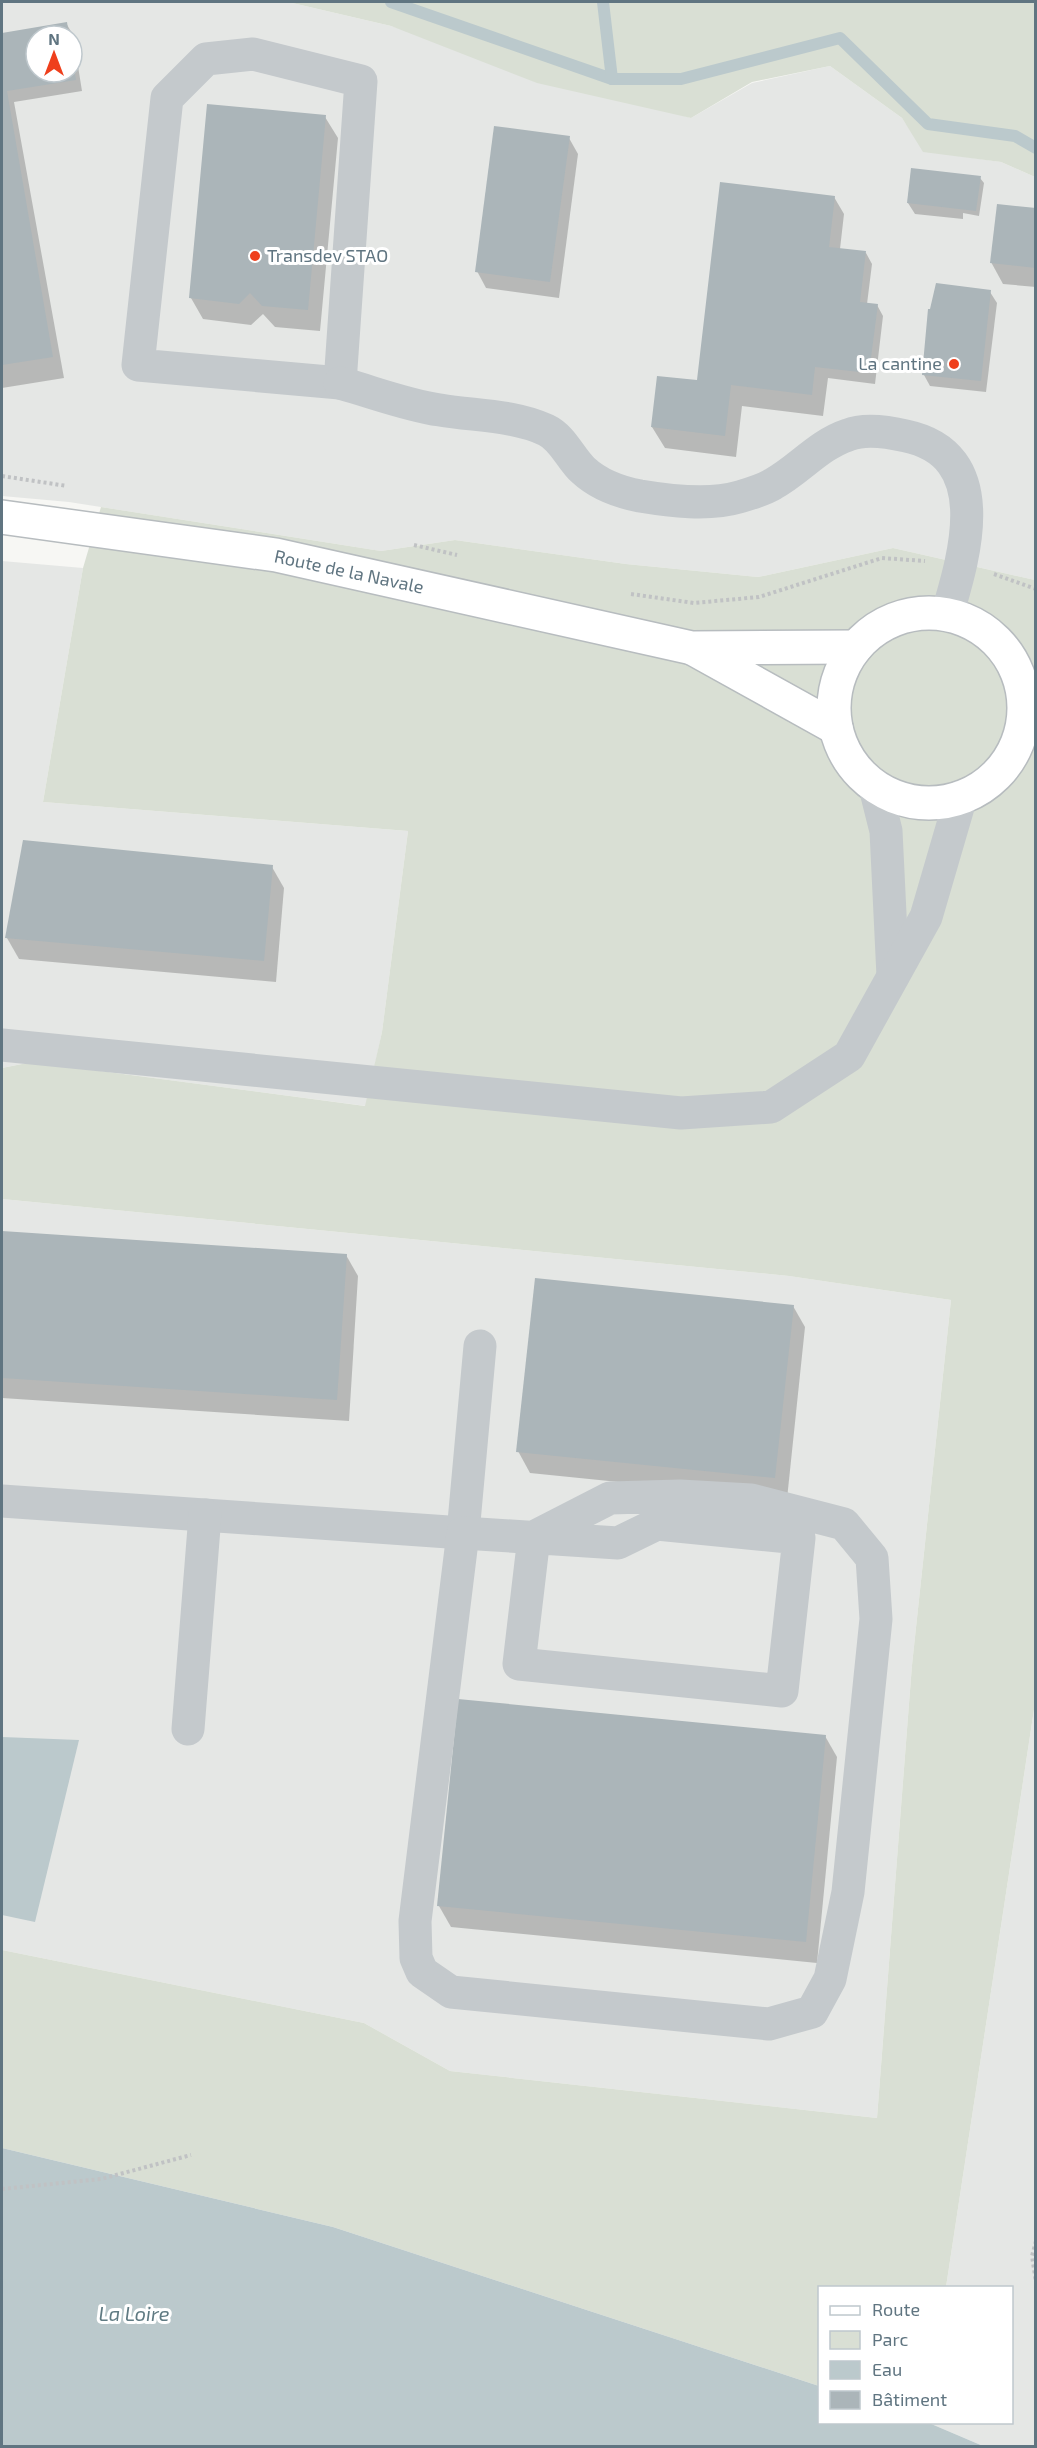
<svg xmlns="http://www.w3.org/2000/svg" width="1037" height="2448" font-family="'Exo 2',sans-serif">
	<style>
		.built { fill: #e5e7e5; fill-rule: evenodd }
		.green { fill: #d9dfd4 }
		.water { fill: #bbc9cc }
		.shadow { fill: #0003; fill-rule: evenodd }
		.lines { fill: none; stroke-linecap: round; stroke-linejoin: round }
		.stream { stroke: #bbc9cc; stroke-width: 12 }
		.building { fill: #abb5b9 }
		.major-casing { stroke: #b7bcbf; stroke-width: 36 }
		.path { stroke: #c0c2c4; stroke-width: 4; stroke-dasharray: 3 3; stroke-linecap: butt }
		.minor { stroke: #c4c9cc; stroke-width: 33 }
		.major { stroke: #fff; stroke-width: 33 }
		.poi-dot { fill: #ef3f1c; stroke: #fff; stroke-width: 2 }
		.labels { text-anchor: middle; stroke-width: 6; stroke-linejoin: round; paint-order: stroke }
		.poi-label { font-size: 18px; fill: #607581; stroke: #fff; text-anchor: start }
		.street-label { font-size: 18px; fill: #607581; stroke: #fff }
		.water-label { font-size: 20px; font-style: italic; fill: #607b83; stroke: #fff }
	</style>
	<rect width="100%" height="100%" fill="#f7f7f4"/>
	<!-- built -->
	<g class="built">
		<path d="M2 2H288L391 26 691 118 752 83 830 66 902 118 924 151 1001 162 1035 177V580L893 548 758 577 626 564 455 540 381 551 69 502 2 496ZM36 36H72V72H36Z"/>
		<polygon points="2,561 83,568 43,802 408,831 382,1032 366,1106 32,1062 2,1068"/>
		<polygon points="2,1199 789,1276 951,1300 912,1665 877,2118 450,2071 364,2023 2,1950"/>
		<polygon points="1035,1703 1035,2446 983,2446 929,2423 1012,2422 1012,2288 946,2287"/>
	</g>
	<!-- green -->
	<g class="green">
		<polygon points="288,2 1035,2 1035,177 1001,162 923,152 902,118 830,66 752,82 691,118 537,83 391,26"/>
		<polygon points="101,507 381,551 455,540 626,564 758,577 893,548 1035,580 1035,1703 946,2287 820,2288 819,2386 333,2227 2,2148 2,1950 364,2023 450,2071 877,2118 912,1665 951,1300 789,1276 2,1199 2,1068 32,1062 365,1106 382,1032 408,831 43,802 83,568"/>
	</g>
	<!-- water -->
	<g class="water">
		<polygon points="2,1737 79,1740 35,1922 2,1915"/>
		<polygon points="2,2148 333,2227 819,2386 820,2422 929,2423 983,2446 2,2446"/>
	</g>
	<!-- shadow -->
	<g class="shadow">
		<path d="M66 23 73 35 82 91 14 102 64 378 2 388V30V34ZM36 36H72V72H36Z"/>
		<polygon points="325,117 338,138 320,331 275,327 263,314 251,325 203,319 191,298"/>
		<polygon points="569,138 578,154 559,298 486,288 477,271"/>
		<polygon points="980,178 984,183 979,216 963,213 963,219 915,214 908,203"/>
		<polygon points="834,197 844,214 840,249 866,253 872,264 867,304 877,305 883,316 875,384 828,378 823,416 742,406 736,457 665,448 652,427 658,377 698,382"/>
		<polygon points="1036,209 1036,287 1003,284 991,262"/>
		<polygon points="990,292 997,303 986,392 930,386 924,375"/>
		<polygon points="272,867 284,888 276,982 19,959 7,938"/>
		<polygon points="2,1233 346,1255 358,1276 349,1421 2,1398"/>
		<polygon points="793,1306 805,1327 787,1499 530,1473 518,1451"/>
		<polygon points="825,1736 837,1757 817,1963 451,1927 439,1906"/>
	</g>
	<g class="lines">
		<!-- stream -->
		<g class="stream">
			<polyline points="391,2 612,79 681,79 840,38 928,124 1015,136 1036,148"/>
			<polyline points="603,2 612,79"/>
		</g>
	</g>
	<!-- building -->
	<g class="building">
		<polygon points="67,22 69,36 36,36 36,72 72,72 73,61 76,80 7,91 53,357 2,365 2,33"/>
		<polygon points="207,104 326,115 308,310 262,306 250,293 239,304 189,298"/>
		<polygon points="494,126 570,136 550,282 475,272"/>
		<polygon points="911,168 981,176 976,211 907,203"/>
		<polygon points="720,182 835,196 829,247 866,251 860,302 878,304 869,373 815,367 812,395 731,385 725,436 651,427 657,376 697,380"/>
		<polygon points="997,204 1036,208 1036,268 990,263"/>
		<polygon points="936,283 991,290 981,381 922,375 928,309 930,309"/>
		<polygon points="23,840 273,865 264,961 5,938"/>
		<polygon points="2,1231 347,1254 337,1400 2,1378"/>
		<polygon points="535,1278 794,1305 775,1478 516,1452"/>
		<polygon points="458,1699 826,1735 806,1942 437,1906"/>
	</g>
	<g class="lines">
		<defs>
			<g id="major">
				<polyline points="2,517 276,555 692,648 856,647"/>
				<circle cx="929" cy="708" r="95"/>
				<polyline points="694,649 836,728"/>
			</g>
		</defs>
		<!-- major casing -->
		<use href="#major" class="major-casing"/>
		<!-- path -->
		<g class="path">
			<polyline points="2,476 67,486"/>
			<polyline points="414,545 457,555"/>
			<polyline points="994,574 1036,589"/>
			<polyline points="631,594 694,603 759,597 882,558 925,561"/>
			<polyline points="2,2189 101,2179 191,2155"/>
			<polyline points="1036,2241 1032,2256 1036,2282"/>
		</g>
		<!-- minor -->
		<g class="minor">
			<polygon points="253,54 361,81 340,383 138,365 167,98 206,59"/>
			<path d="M340 383C373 392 406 405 440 410 475 416 514 415 546 430 563 438 570 458 583 470 598 484 619 492 640 496 670 501 709 506 739 497 749 494 763 490 773 484 799 470 818 445 848 435 865 428 889 432 906 436 995 455 965 554 947 615"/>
			<polyline points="875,787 886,831 893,976"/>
			<polyline points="2,1045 681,1113 771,1107 849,1056 926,917 961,797"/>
			<polyline points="2,1501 463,1533 480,1346"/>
			<polyline points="534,1537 610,1498 680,1496 751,1500 844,1524 872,1558 876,1619 848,1892 830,1979 812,2012 769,2024 451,1992 422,1972 416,1958 415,1921 463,1533 618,1543 657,1524 799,1538 782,1691 519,1664 534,1537"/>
			<polyline points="188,1729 205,1515"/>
		</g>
		<!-- major -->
		<use href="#major" class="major"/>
	</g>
	<!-- markers -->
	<g class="poi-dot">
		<circle cx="255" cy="256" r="6"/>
		<circle cx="954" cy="364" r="6"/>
	</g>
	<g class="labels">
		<!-- poi labels -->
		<g class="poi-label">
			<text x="267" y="262">Transdev STAO</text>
			<text x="942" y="370" text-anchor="end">La cantine</text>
		</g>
		<!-- street labels -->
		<g class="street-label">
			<text transform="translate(349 572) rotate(12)" y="6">Route de la Navale</text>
		</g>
		<!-- water labels -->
		<g class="water-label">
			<text x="134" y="2321">La Loire</text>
		</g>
	</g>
	<!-- border -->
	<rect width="1037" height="2448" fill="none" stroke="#607581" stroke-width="6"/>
	<!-- legend -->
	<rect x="818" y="2286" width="195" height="138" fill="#ffffff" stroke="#bfc8cd" stroke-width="1.5"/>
	<rect x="830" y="2306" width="30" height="9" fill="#ffffff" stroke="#bfc8cd" stroke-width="1.5"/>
	<text x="872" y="2316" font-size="18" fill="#607581">Route</text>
	<rect x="830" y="2331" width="30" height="18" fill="#d9dfd4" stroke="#bfc8cd" stroke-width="1.5"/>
	<text x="872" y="2346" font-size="18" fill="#607581">Parc</text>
	<rect x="830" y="2361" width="30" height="18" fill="#bbc9cc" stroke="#bfc8cd" stroke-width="1.5"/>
	<text x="872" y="2376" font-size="18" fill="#607581">Eau</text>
	<rect x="830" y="2391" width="30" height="18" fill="#abb5b9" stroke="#bfc8cd" stroke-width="1.5"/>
	<text x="872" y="2406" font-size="18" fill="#607581">Bâtiment</text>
	<!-- north arrow -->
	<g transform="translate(54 54)"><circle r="28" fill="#ffffff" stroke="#bfc8cd" stroke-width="1.5"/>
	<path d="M0-4.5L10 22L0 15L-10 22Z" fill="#ef3f1c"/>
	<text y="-9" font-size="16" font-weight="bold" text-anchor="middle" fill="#607581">N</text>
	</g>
</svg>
